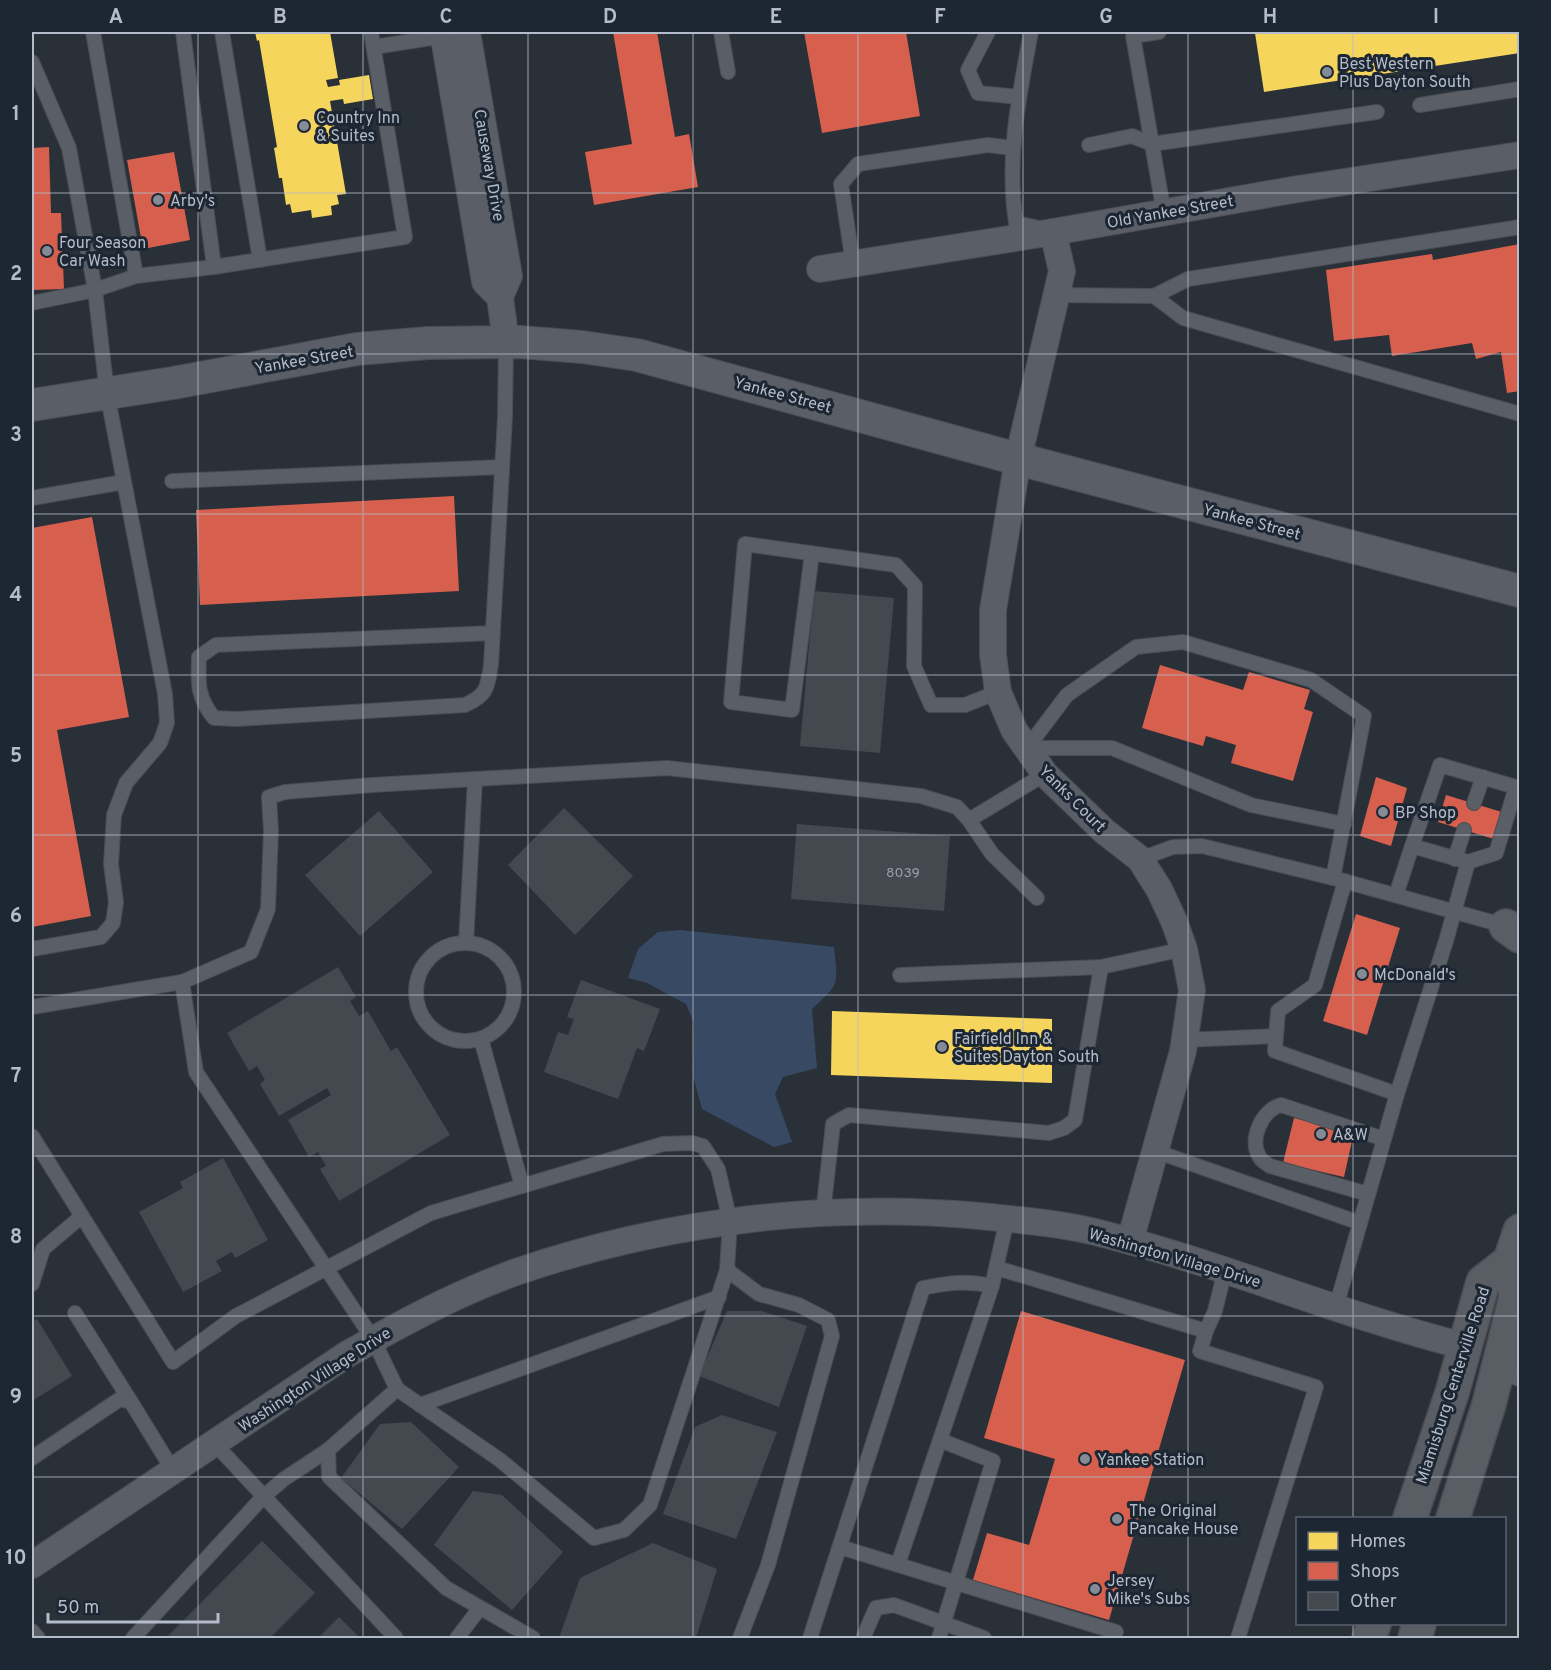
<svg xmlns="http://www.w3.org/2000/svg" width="1551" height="1670" font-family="Overpass,sans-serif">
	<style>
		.water { fill: #384963 }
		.homes { fill: #f6d55c }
		.shops { fill: #d6604d }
		.building { fill: #444950 }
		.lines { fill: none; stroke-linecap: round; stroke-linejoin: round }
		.service-casing { stroke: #484c53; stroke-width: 16 }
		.minor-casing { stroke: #484c53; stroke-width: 28 }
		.tertiary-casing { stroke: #484c53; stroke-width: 34 }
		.secondary-casing { stroke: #484c53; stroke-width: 36 }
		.service { stroke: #5a5e66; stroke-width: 14 }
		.minor { stroke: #5a5e66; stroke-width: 26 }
		.tertiary { stroke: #5a5e66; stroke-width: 32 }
		.secondary { stroke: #595d64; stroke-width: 33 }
		.grid { fill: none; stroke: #b4bcc9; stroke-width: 1.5; stroke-opacity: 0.55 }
		.poi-dot { fill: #848b96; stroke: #1d2633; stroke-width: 2 }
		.labels { text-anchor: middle; stroke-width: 6; stroke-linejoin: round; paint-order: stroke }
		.number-label { font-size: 14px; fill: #989fab }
		.poi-label { font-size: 16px; fill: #b4bcc9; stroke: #1d2633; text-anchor: start }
		.street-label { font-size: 16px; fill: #b4bcc9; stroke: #1d2633 }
		.neatline { fill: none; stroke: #b4bcc9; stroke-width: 2 }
		.grid-label { font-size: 20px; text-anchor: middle; font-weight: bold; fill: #b4bcc9 }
	</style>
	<rect width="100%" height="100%" fill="#2a3038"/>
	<!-- water -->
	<path class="water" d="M680 930 834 947C838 986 840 983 812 1009L817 1068 783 1077 775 1094 792 1142 774 1147 702 1109 693 1076 694 1023 686 1004 647 983 628 978 638 949 658 932Z"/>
	<!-- homes -->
	<g class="homes">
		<polygon points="255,32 330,32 338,78 326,80 328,87 340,85 339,80 369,75 373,99 344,104 343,99 330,101 346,194 337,195 339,204 331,206 332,215 312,218 311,210 292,213 290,204 286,205 282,178 279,178 274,148 277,147 259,40 257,41"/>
		<polygon points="1263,32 1520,32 1520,53 1264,92 1255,33"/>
		<polygon points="832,1011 1052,1019 1052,1083 831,1075"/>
	</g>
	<!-- shops -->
	<g class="shops">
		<polygon points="613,32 657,32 675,137 689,134 698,187 594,205 585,152 632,144"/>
		<polygon points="804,32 906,32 920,116 822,133"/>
		<polygon points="49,147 51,213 61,213 64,289 32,290 32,148"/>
		<polygon points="174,152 190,240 143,249 127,160"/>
		<polygon points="1520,244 1520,391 1507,393 1501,352 1476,359 1472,343 1392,356 1389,335 1334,341 1326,270 1432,254 1433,260"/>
		<polygon points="454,496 459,591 200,605 196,510"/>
		<polygon points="92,517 129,717 57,730 91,916 32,927 32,528"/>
		<polygon points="1160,665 1243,690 1249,672 1310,690 1304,709 1313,712 1293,781 1231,763 1236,745 1206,736 1203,746 1142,728"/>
		<polygon points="1376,777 1407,788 1391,846 1360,836"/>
		<polygon points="1446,795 1505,813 1497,840 1438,822"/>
		<polygon points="1356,914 1400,928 1367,1035 1323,1021"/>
		<polygon points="1294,1118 1354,1132 1344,1177 1283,1163"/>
		<polygon points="1021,1311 1185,1360 1109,1620 973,1580 987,1533 1029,1545 1055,1459 984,1438"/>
	</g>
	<!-- building -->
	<g class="building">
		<polygon points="814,591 894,598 880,753 800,746"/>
		<polygon points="564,808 633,876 575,935 508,865"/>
		<polygon points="379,811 433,872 360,936 305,875"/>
		<polygon points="797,824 950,836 944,911 791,899"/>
		<polygon points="338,967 356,997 350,1001 359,1016 368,1011 391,1051 397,1047 450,1135 339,1201 320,1169 326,1166 318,1152 309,1157 288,1120 331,1095 327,1088 279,1116 260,1084 265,1080 257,1066 249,1071 227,1033"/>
		<polygon points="581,980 660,1009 644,1051 637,1048 618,1099 544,1072 558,1032 568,1035 574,1019 567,1017"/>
		<polygon points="223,1158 268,1240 235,1258 232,1252 216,1261 222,1271 183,1292 139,1212 183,1188 180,1182"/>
		<polygon points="727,1311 762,1311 807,1326 779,1407 699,1376"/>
		<polygon points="37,1319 72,1376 32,1401 32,1322"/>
		<polygon points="722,1415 777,1432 736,1539 663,1514 695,1427"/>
		<polygon points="411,1422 459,1467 402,1529 341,1478 380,1424"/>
		<polygon points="473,1491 502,1495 563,1552 512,1610 434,1545"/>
		<polygon points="262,1541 315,1593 270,1638 166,1638"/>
		<polygon points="653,1543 717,1569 696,1638 559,1638 580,1578"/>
		<polygon points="339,1617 360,1638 318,1638"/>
	</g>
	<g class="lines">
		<defs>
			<g id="service">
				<polyline points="93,32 136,276"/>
				<polyline points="183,32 214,267"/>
				<polyline points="222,32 260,260"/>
				<polyline points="721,32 728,72"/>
				<polyline points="988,32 968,70 978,93 1019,97"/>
				<path d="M1031 32C1019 96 1006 157 1016 223L1039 228"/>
				<polyline points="1159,32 1133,36 1164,213"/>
				<polyline points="374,47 444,36"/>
				<polyline points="32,62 69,148 95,290 107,393 165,694 167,723 160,743 126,783 114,815 111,864 116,902 113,923 101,937 32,949"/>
				<polyline points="1420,105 1520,89"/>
				<polyline points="1089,145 1132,136 1152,144 1377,112"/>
				<polyline points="853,264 841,184 858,164 988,145 1013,148"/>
				<polyline points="1055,295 1154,296 1188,279 1520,227"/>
				<polyline points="1154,296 1183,318 1520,414"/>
				<polyline points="32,303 95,290 136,276 214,267 405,237 371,32"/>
				<polyline points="172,481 502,467"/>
				<polyline points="32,498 124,482"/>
				<polyline points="812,553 792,710 731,702 745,544 896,565 915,586 914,666 931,705 965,705 998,692"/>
				<path d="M493 633 216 645 199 657C198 683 197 697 214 718L237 719 465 705C487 695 487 689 491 665L505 417 506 342"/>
				<polyline points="1027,748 1067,695 1136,647 1183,642 1311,680 1364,716 1333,878"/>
				<polyline points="1027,748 1112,748 1251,805 1344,824"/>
				<polyline points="1474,803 1483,777"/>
				<polyline points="969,820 992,854 1037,898"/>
				<polyline points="1140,859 1173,847 1202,846 1333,878 1506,926"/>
				<polyline points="1455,859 1464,830"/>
				<polyline points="1345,881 1315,985 1278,1011 1275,1051 1397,1094 1446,941 1468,862"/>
				<polyline points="1396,895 1412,846 1468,862 1496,853 1516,787 1440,765 1412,846"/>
				<circle cx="465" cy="992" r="49"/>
				<polyline points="466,943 475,779"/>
				<polyline points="900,975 1101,967 1184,949"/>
				<polyline points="182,982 196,1072 373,1339 397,1389 328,1450 329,1477 446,1588 533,1638"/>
				<polyline points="32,1007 182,982 251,952 268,909 271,831 269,797 285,792 372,785 667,768 921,796 957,807 969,820 1045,774"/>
				<polyline points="481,1039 522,1186"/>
				<polyline points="1184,1040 1276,1036"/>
				<polyline points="32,1136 173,1362 236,1316 431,1213 663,1144 692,1143 703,1146 718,1169 730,1221 727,1270 759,1294 799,1305 828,1320 832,1336 768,1565 740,1638"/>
				<polyline points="1155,1151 1360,1223"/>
				<path d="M1368 1194 1270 1166C1266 1163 1261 1161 1259 1156 1249 1139 1262 1110 1281 1105L1384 1139"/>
				<polyline points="823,1213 833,1124 849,1115 1049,1133 1064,1128 1075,1120 1101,967"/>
				<polyline points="997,1268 1206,1331 1215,1311 1225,1270"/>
				<polyline points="32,1284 43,1249 82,1216"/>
				<polyline points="1336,1307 1397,1094"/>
				<polyline points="75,1313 131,1402"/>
				<polyline points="1206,1331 1200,1351 1316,1387 1238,1638"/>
				<polyline points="397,1389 500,1460 594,1538 624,1530 650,1505 727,1270"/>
				<polyline points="420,1405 719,1297"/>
				<polyline points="215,1444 396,1638"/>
				<polyline points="32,1458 120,1399 131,1402 174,1472"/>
				<polyline points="840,1547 1116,1632"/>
				<polyline points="898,1564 992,1286 1007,1219"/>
				<polyline points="32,1631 38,1638"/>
				<polyline points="133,1638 263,1497 284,1479 328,1450"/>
				<polyline points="457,1638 480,1608"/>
				<path d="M810 1638 923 1288C947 1283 968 1280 992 1286"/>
				<polyline points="863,1638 876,1608 894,1605 984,1638"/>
				<polyline points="939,1638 993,1461 940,1440"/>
			</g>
			<g id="minor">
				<polyline points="443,32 485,282 500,297"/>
				<polyline points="467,32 509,276 500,297 506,342"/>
				<polyline points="1053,232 1062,271 1018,459 993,610 993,655 998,692 1014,730 1045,774 1104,831 1140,859 1159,889 1174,921 1184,949 1192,990 1183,1051 1130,1241"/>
				<polyline points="820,269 1053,232 1292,190 1520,155"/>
				<polyline points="1498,1366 1520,1373"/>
				<path d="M32 1565 346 1355C402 1323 459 1292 519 1271 667 1221 825 1202 980 1216 1022 1220 1067 1224 1107 1235 1228 1266 1344 1316 1464 1346"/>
			</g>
			<polyline id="tertiary" points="32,405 173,383 357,349 428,343 520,342 582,347 637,355 1018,459 1520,591"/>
			<g id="secondary">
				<polyline points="1506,926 1520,936"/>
				<polyline points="1410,1518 1452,1393 1483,1282 1510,1261"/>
				<polyline points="1453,1518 1489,1404 1516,1297 1510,1261 1520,1231"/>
				<polyline points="1369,1638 1374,1624"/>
				<polyline points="1415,1638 1419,1624"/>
			</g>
		</defs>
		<!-- service casing -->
		<use href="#service" class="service-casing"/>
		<!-- minor casing -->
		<use href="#minor" class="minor-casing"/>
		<!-- tertiary casing -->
		<use href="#tertiary" class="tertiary-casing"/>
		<!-- secondary casing -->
		<use href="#secondary" class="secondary-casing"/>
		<!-- service -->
		<use href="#service" class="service"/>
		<!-- minor -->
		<use href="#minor" class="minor"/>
		<!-- tertiary -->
		<use href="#tertiary" class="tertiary"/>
		<!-- secondary -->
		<use href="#secondary" class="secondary"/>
	</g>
	<!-- grid -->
	<path class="grid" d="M198 32V1638M363 32V1638M528 32V1638M693 32V1638M858 32V1638M1023 32V1638M1188 32V1638M1353 32V1518M32 193H1520M32 354H1520M32 514H1520M32 675H1520M32 835H1520M32 995H1520M32 1156H1520M32 1316H1520M32 1477H1520M1353 1624V1638"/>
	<!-- markers -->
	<g class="poi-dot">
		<circle cx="1327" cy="72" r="6"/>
		<circle cx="304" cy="126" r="6"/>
		<circle cx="158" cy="200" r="6"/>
		<circle cx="47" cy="251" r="6"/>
		<circle cx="1383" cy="812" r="6"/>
		<circle cx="1362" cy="974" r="6"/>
		<circle cx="942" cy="1047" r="6"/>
		<circle cx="1321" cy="1134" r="6"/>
		<circle cx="1085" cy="1459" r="6"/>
		<circle cx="1117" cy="1519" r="6"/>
		<circle cx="1095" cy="1589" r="6"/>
	</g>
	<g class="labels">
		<!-- number labels -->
		<g class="number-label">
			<text x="903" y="877">8039</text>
		</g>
		<!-- poi labels -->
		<g class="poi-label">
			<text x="1339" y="69">Best Western<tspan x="1339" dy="18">Plus Dayton South</tspan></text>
			<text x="316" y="123">Country Inn<tspan x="316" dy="18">&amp; Suites</tspan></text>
			<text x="170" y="206">Arby's</text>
			<text x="59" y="248">Four Season<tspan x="59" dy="18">Car Wash</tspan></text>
			<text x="1395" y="818">BP Shop</text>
			<text x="1374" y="980">McDonald's</text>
			<text x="954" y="1044">Fairfield Inn &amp;<tspan x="954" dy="18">Suites Dayton South</tspan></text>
			<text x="1333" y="1140">A&amp;W</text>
			<text x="1097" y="1465">Yankee Station</text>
			<text x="1129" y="1516">The Original<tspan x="1129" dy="18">Pancake House</tspan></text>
			<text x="1107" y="1586">Jersey<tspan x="1107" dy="18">Mike's Subs</tspan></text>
		</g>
		<!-- street labels -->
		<g class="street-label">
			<text transform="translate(490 165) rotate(80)" y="6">Causeway Drive</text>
			<text transform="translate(1170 211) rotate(-10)" y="6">Old Yankee Street</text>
			<text transform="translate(304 359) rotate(-10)" y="6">Yankee Street</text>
			<text transform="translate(783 394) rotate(15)" y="6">Yankee Street</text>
			<text transform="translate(1252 521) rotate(15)" y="6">Yankee Street</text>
			<text transform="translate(1073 798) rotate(45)" y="6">Yanks Court</text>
			<text transform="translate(1175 1257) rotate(16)" y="6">Washington Village Drive</text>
			<text transform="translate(314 1379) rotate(-33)" y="6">Washington Village Drive</text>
			<text transform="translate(1452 1385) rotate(-72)" y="6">Miamisburg Centerville Road</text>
		</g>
	</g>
	<!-- border -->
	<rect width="1551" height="1670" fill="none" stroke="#1d2633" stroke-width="66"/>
	<!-- legend -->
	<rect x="1296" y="1517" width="210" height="108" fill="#1d2633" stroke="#59626f" stroke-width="1.5"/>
	<rect x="1308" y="1532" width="30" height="18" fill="#f6d55c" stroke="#59626f" stroke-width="1.5"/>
	<text x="1350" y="1547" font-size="18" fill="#b4bcc9">Homes</text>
	<rect x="1308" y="1562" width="30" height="18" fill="#d6604d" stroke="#59626f" stroke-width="1.5"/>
	<text x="1350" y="1577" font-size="18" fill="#b4bcc9">Shops</text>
	<rect x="1308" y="1592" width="30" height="18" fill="#444950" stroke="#59626f" stroke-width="1.5"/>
	<text x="1350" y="1607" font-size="18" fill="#b4bcc9">Other</text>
	<!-- scale -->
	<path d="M48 1613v9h170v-9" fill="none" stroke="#b4bcc9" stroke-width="3"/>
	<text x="57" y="1613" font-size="18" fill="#b4bcc9" stroke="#1d2633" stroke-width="4.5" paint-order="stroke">50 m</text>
	<rect x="33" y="33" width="1485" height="1604" class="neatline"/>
	<g class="grid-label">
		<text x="116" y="23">A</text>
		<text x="280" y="23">B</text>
		<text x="446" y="23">C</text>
		<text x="610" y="23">D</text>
		<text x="776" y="23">E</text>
		<text x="940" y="23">F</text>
		<text x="1106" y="23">G</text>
		<text x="1270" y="23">H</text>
		<text x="1436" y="23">I</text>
		<text x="16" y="120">1</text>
		<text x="16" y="280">2</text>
		<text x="16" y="441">3</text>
		<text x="16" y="601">4</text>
		<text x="16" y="762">5</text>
		<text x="16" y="922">6</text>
		<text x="16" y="1082">7</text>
		<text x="16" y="1243">8</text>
		<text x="16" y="1403">9</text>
		<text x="16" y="1564">10</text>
	</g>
</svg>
